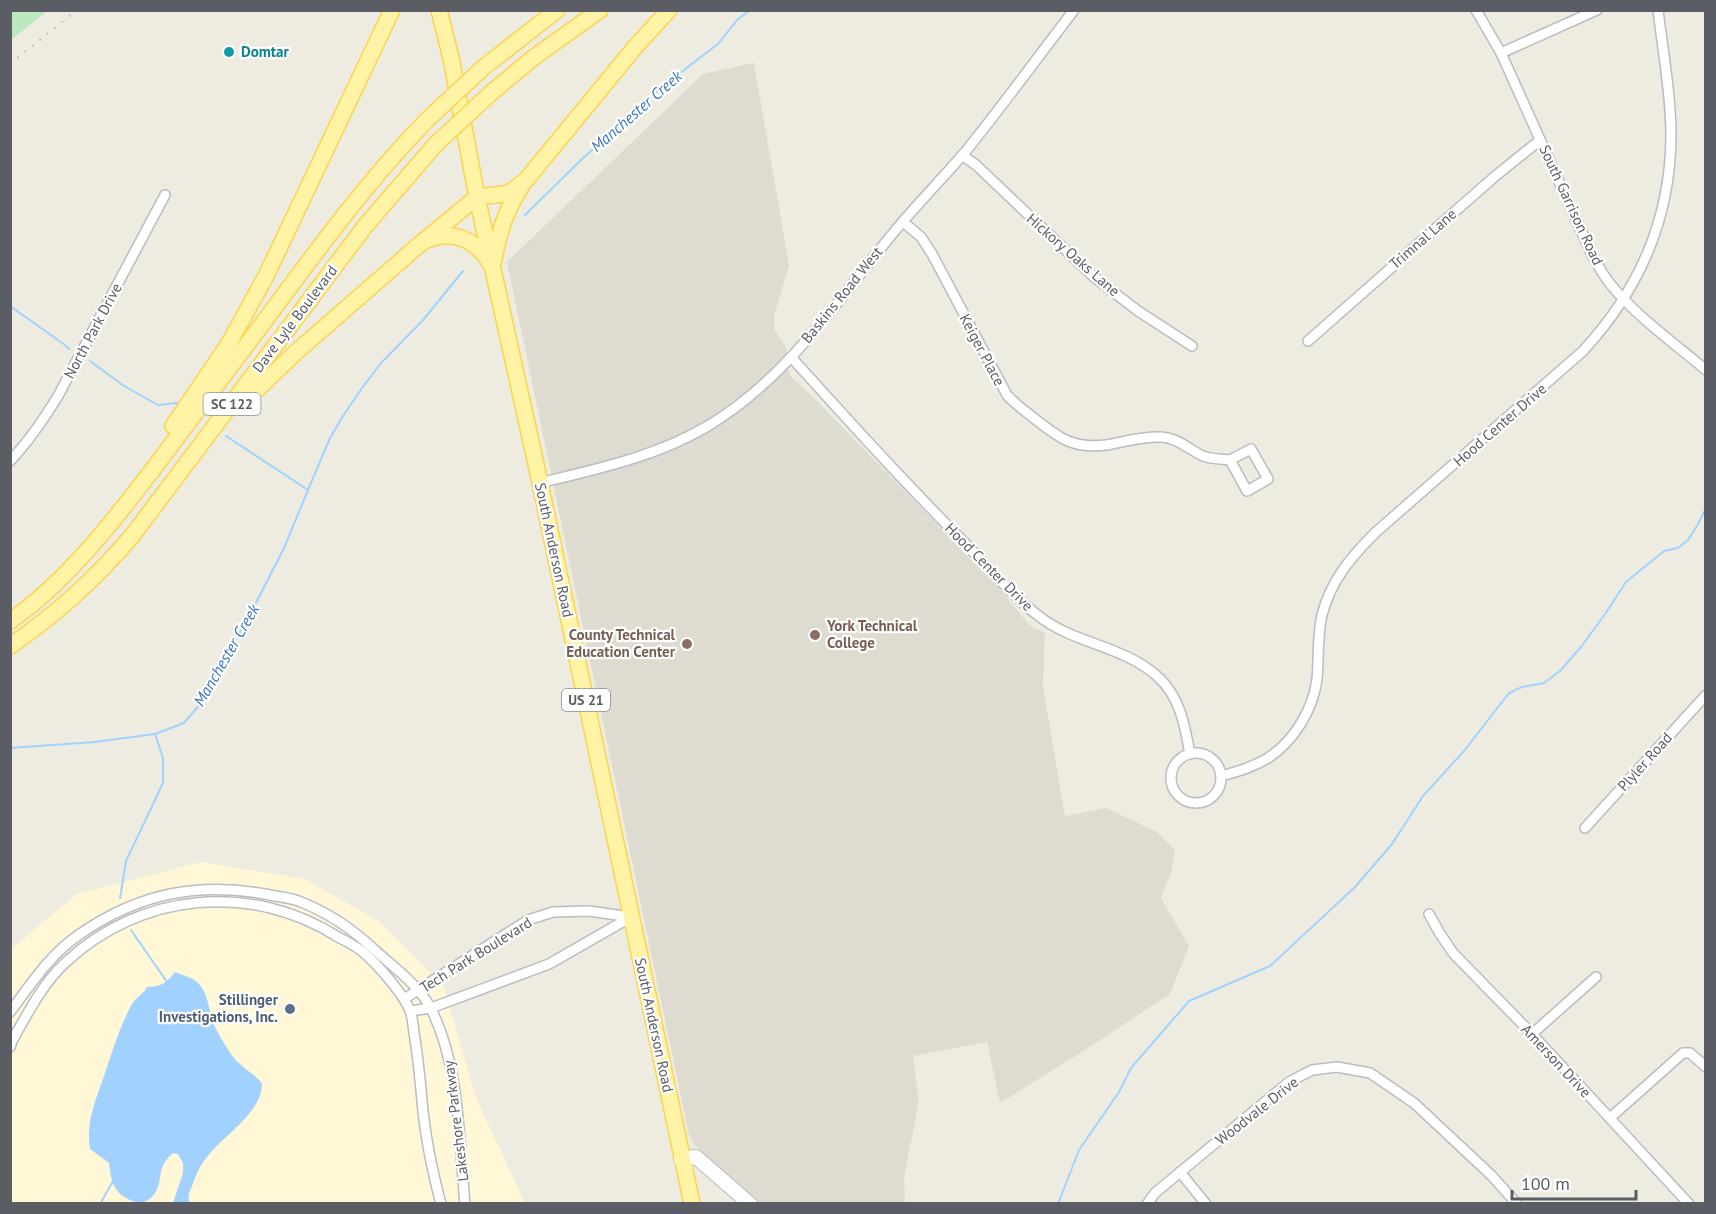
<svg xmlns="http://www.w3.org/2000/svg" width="1716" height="1214" font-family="'PT Sans',sans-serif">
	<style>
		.commercial { fill: #fff7d6 }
		.education { fill: #dedbd0 }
		.green { fill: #bbe8bd }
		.water { fill: #a1d2ff }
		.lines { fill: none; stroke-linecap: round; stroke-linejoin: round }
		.stream { stroke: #a1d2ff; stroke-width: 2 }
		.street-casing { stroke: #b9bcc2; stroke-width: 12 }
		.secondary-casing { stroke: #b7bbc1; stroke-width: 16 }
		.primary-casing { stroke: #fdd34c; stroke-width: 18 }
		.street { stroke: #fff; stroke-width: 9 }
		.secondary { stroke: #fff; stroke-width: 14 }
		.primary { stroke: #fff4a6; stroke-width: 15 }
		.rail { stroke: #b5b6b7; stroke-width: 2; stroke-dasharray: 1.5 8; stroke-linecap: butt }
		.primary-bridge-casing { stroke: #fdd34c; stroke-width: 18; stroke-linecap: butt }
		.primary-bridge { stroke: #fff4a6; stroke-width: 15 }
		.culture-dot { fill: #0f9aa8; stroke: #fff; stroke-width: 2 }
		.education-dot { fill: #8d6e63; stroke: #fff; stroke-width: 2 }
		.service-dot { fill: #5c6f8a; stroke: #fff; stroke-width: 2 }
		.labels { text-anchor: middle; stroke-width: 4.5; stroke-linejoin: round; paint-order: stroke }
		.shield { fill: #fff; stroke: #8c8e92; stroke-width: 1.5 }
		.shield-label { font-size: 14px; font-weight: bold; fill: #5a5e64 }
		.culture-label { font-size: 15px; font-weight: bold; fill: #0d838f; stroke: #fff; text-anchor: start }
		.street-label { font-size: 15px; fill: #5a5e64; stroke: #fff }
		.education-label { font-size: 15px; font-weight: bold; fill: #785e54; stroke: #fff; text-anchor: start }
		.service-label { font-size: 15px; font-weight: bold; fill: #4e5e75; stroke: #fff; text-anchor: end }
		.water-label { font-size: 16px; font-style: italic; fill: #3876c3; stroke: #fff }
	</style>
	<rect width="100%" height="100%" fill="#eeece1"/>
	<!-- commercial -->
	<polygon class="commercial" points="201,862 305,879 380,922 444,987 476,1098 525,1203 11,1204 11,949 77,894"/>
	<!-- education -->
	<polygon class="education" points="754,63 789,266 774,315 774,329 786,347 790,376 809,393 935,522 1003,593 1030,626 1045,633 1043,687 1065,816 1106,808 1157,832 1175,850 1172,870 1161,898 1189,946 1170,994 1088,1048 1000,1103 987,1042 913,1056 919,1101 904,1177 905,1203 755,1203 702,1152 694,1144 689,1135 507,262 703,74"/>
	<!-- green -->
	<polygon class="green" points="11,10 47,10 47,11 11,40"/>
	<!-- water -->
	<path class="water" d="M175 972C182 975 191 977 197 982 208 991 209 1012 214 1025 219 1035 225 1045 231 1054 239 1066 252 1072 262 1083 262 1113 225 1134 207 1157 200 1165 196 1175 192 1186 189 1193 187 1197 190 1203H173L183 1173V1163L178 1154 173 1153C168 1157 164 1162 162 1168 160 1174 160 1181 158 1187 153 1201 141 1206 128 1199 113 1192 111 1179 109 1163L90 1149C85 1123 97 1097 105 1073 113 1049 120 1026 132 1004 136 997 144 994 147 987 160 987 167 983 175 972Z"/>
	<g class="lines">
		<!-- stream -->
		<g class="stream">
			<polyline points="525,215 583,158 641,108 658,90 719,43 737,20 750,10"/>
			<polyline points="10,306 65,345 69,349"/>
			<polyline points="90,361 124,386 158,405 177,403"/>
			<polyline points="226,436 308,490 330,438 343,416 362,388 381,363 423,320 463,271"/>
			<polyline points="10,748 95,742 155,734 184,723 201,703 260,595 284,548 308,490"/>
			<polyline points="120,898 126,861 163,783 163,758 155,734"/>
			<polyline points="131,930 167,982"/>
			<polyline points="100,1204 113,1181"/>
			<polyline points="1058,1204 1079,1150 1119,1092 1131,1068 1189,1001 1270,966 1355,887 1392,844 1423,796 1464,751 1509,693 1522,687 1544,683 1560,671 1581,647 1605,614 1626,582 1664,551 1678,548 1688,540 1697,526 1706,508"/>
		</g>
		<defs>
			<g id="street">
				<path d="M1476 10 1501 53 1593 257C1598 265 1602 273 1608 281 1633 314 1674 343 1706 370"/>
				<polyline points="1501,53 1597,10"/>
				<polyline points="962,155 976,165 1094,277 1138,311 1192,346"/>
				<path d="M903 222 921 237 932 254 1007 395C1015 404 1025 411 1035 419 1059 438 1073 449 1106 445 1124 442 1142 436 1161 437 1178 438 1188 449 1203 456 1211 459 1221 459 1230 460L1247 491 1268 479 1251 449 1230 460"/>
				<polyline points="1308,341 1493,178 1540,140"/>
				<path d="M791 357C847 419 903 481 962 540 987 566 1011 595 1040 617 1075 644 1124 646 1157 676 1180 696 1185 726 1190 754"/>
				<path d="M10 461C29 441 44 419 58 396L165 195"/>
				<path d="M540 483C597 469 655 457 706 427 785 381 837 301 894 232 917 204 943 178 966 151 1003 105 1038 57 1074 10"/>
				<circle cx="1196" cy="778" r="25"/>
				<path d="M1221 776C1237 772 1253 767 1268 758 1294 741 1313 710 1317 679 1319 658 1317 636 1322 615 1331 580 1351 557 1376 532L1583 351C1639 290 1670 221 1671 137 1671 95 1663 52 1658 10"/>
				<polyline points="1585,828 1706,695"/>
				<polyline points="1429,914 1439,932 1453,953 1532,1034 1689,1204"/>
				<polyline points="404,999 528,920 553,912 589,911 631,917"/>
				<polyline points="410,1011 431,1008 549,964 631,917"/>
				<path d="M10 1012C31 984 51 953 80 934 139 893 200 881 270 895 280 897 292 898 301 902 329 913 356 932 377 952 396 969 418 985 430 1007 460 1064 459 1141 465 1204"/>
				<polyline points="1532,1034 1596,977"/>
				<path d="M10 1047 12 1041C28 1013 42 984 66 962 141 892 252 882 338 937 346 941 355 946 362 951 376 963 404 994 410 1011 413 1018 413 1026 414 1033 418 1056 420 1078 422 1101 425 1136 432 1170 441 1204"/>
				<polyline points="1610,1118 1683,1053 1690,1053 1706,1067"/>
				<polyline points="1180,1172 1206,1204"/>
				<polyline points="1147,1204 1155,1193 1289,1082 1312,1070 1337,1067 1370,1073 1414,1103 1491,1175 1517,1204"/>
			</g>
			<polyline id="secondary" points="681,1159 696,1157 750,1204"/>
			<g id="primary">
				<polyline points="439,10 451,58 477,197 539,478 692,1204"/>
				<polyline points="484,67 557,10"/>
				<polyline points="491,93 533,58 600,10"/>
				<path d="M427 240C453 229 476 240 490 263"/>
				<path d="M494 260C498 233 506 210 521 187"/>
				<polyline points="240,406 295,353 420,244 477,197 505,194 512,191 526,180 636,46 669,10"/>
				<polyline points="173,426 228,345 266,276 392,10"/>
				<path d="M10 621C73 578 129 501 175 440 204 401 234 362 263 323 315 253 367 181 429 118"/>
				<path d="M10 646C58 613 94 580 132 536L366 225 436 144"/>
			</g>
		</defs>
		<!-- street casing -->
		<use href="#street" class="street-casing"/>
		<!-- secondary casing -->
		<use href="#secondary" class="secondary-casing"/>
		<!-- primary casing -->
		<use href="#primary" class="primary-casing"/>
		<!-- street -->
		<use href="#street" class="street"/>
		<!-- secondary -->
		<use href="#secondary" class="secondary"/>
		<!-- primary -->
		<use href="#primary" class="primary"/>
		<!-- rail -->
		<polyline class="rail" points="10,64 77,10"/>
		<defs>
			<g id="primary-bridge">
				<polyline points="429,118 484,67"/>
				<polyline points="436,144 491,93"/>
			</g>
		</defs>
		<!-- primary-bridge casing -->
		<use href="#primary-bridge" class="primary-bridge-casing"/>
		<!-- primary-bridge -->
		<use href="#primary-bridge" class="primary-bridge"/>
	</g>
	<!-- markers -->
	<circle class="culture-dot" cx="229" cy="52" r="6"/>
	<g class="education-dot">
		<circle cx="815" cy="635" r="6"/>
		<circle cx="687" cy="644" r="6"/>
	</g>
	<circle class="service-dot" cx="290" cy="1009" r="6"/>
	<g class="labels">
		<!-- shield labels -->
		<g class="shield">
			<rect x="203.5" y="393" width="57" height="22" rx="4.5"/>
			<rect x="562" y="689" width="48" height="22" rx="4.5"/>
		</g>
		<g class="shield-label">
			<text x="232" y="409">SC 122</text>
			<text x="586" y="705">US 21</text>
		</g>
		<!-- culture labels -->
		<g class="culture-label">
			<text x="241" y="57">Domtar</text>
		</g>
		<!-- street labels -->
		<g class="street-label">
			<text transform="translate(1571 205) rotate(65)" y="5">South Garrison Road</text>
			<text transform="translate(1423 239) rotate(-41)" y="5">Trimnal Lane</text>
			<text transform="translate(1073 255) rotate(41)" y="5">Hickory Oaks Lane</text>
			<text transform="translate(842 295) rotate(-51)" y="5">Baskins Road West</text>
			<text transform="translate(295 319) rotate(-53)" y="5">Dave Lyle Boulevard</text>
			<text transform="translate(93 331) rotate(-62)" y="5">North Park Drive</text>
			<text transform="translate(982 350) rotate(62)" y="5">Keiger Place</text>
			<text transform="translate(1500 425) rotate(-41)" y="5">Hood Center Drive</text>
			<text transform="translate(554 550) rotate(78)" y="5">South Anderson Road</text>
			<text transform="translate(989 567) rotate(45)" y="5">Hood Center Drive</text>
			<text transform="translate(1645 762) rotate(-48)" y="5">Plyler Road</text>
			<text transform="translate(476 955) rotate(-32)" y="5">Tech Park Boulevard</text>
			<text transform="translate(654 1025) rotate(78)" y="5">South Anderson Road</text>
			<text transform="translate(1556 1061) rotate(47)" y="5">Amerson Drive</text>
			<text transform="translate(1257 1111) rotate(-38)" y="5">Woodvale Drive</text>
			<text transform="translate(456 1121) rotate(-97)" y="5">Lakeshore Parkway</text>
		</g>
		<!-- education labels -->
		<g class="education-label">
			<text x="827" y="631">York Technical<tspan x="827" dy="17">College</tspan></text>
			<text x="675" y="640" text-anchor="end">County Technical<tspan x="675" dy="17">Education Center</tspan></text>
		</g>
		<!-- service labels -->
		<g class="service-label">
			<text x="278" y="1005">Stillinger<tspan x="278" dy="17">Investigations, Inc.</tspan></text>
		</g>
		<!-- water labels -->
		<g class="water-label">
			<text transform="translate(636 111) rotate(-41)" y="6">Manchester Creek</text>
			<text transform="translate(226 655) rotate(-60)" y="6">Manchester Creek</text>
		</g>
	</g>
	<!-- border -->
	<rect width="1716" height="1214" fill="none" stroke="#5a5e64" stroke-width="24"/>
	<!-- scale -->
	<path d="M1512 1190v9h124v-9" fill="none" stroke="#5a5e64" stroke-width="3"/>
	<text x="1521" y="1190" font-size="18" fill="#5a5e64" stroke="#ffffff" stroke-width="4.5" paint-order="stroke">100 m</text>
</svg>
